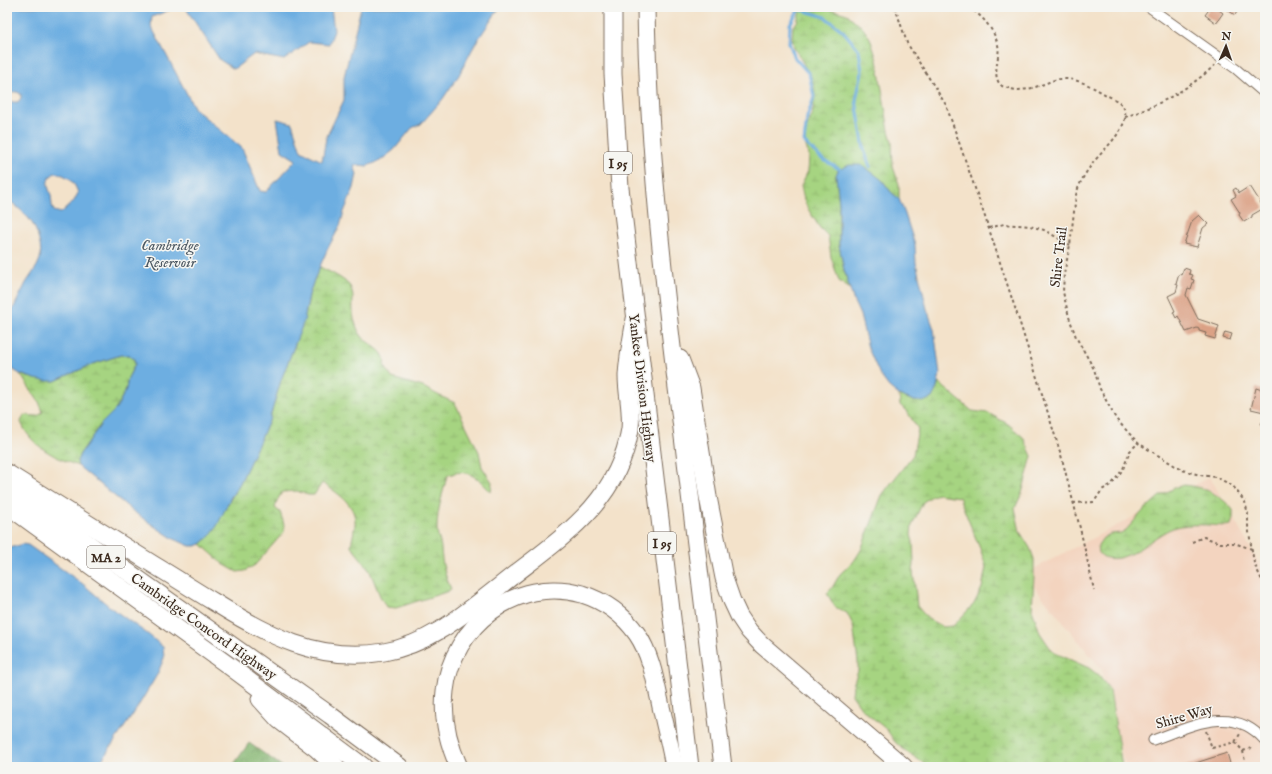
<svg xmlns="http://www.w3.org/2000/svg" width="1272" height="774" font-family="'IM FELL English',serif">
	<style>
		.built { fill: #f3d4bf }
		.forest { fill: url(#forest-crowns); stroke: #607046 }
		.wetland { fill: url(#wetland-marsh); stroke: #707f50; fill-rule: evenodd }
		.water { fill: #6daee1; stroke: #546c80; fill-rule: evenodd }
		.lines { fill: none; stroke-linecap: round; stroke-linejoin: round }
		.stream { stroke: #6daee1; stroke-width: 3 }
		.building { fill: #dba185 }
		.street-casing { stroke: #7b6a5a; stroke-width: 11 }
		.highway-casing { stroke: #7b6a5a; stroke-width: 19 }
		.path { stroke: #7b6a5a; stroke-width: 2; stroke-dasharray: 3 3; stroke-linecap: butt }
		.street { stroke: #fff; stroke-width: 9 }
		.highway { stroke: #fff; stroke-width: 17 }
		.labels { text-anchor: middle; stroke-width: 3; stroke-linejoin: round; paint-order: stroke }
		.shield { fill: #f6f6f2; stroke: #73675e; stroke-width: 1 }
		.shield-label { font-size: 13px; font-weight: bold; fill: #3b2a1e }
		.street-label { font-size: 14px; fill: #3b2a1e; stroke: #f6f6f2 }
		.water-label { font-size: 15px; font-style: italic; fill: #4c5862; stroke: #f6f6f2 }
	</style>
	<defs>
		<pattern id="forest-crowns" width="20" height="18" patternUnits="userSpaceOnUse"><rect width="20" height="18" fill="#84b66f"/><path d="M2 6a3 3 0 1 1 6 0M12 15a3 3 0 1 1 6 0" fill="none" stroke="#6d945b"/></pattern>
		<pattern id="wetland-marsh" width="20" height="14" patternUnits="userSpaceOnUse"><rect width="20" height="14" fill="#a6d481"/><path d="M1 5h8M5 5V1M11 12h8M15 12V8" fill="none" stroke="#90b66f"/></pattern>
	</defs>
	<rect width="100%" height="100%" fill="#f6f6f2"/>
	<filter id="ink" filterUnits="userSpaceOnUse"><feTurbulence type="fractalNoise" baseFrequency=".025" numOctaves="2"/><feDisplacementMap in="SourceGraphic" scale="8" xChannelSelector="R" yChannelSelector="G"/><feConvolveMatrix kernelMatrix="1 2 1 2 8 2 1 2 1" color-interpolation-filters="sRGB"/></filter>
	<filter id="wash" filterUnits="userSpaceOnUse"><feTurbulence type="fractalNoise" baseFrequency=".012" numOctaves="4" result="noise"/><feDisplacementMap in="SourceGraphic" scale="16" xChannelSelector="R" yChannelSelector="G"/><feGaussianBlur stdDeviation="0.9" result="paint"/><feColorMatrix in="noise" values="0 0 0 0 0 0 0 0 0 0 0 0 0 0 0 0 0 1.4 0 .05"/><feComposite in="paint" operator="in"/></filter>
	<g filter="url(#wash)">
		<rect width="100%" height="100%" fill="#f3e2ca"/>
		<!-- built -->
		<polygon class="built" points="1210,477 1265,574 1265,767 1125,767 1102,670 1024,574"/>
		<!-- forest -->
		<polygon class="forest" points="249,743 283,767 232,767"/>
		<!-- wetland -->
		<g class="wetland">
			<polygon points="801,7 826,8 847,14 862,27 870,38 877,60 889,131 892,141 893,167 899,184 899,199 891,192 882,180 836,175 839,204 839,245 844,270 850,289 839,281 831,257 828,236 820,228 808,209 804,200 801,186 808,171 809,156 805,143 806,130 812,115 815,97 814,86 810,73 805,67 800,57 794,48 792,37 793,26 797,22"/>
			<path d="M320 267C328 271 343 278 349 285 355 293 352 303 353 312 353 318 357 330 361 335 368 346 388 350 384 365L392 378 423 387 440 396 455 403 479 452 482 467 492 482 491 492C479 479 467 466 447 476 443 493 437 510 437 528 437 537 441 542 441 549 442 564 445 576 451 589L446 592 396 608 386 607 380 596 369 569 351 546C352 539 354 532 355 525 357 504 336 492 322 483L314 495H308L297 491 282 492 278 499 275 508 280 512 284 524V532L255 565 245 571 237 572 223 564 201 544 209 537 240 483 269 421 281 380 294 347 307 308 309 295 314 280Z"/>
			<path d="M121 355H129L134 359 135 364 128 378 126 389 116 409 101 424 80 454 77 461 78 466C55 457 31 447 21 422L24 415 38 416 43 412 39 402 20 374 27 377 55 381 93 364Z"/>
			<path d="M939 383 972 411 988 413 1008 424 1023 437 1032 456 1022 493 1015 508 1020 532 1030 548 1034 559V576L1032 609 1040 633 1053 652 1089 668 1098 675 1110 690 1122 767H930L907 752 895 742 887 730 862 709 852 695 853 685 858 671V662L853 625 847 613 835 607 827 593 832 588 840 574 854 561 861 550 882 495 913 455 918 429 908 413 900 405 899 395 914 401 937 388ZM938 494 959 497 981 551 986 567 982 588 974 604 953 626 943 627 928 619 917 606 916 595 913 572 914 564 913 542 911 535 912 525 923 502 932 496Z"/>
			<path d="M1180 485C1201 485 1220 494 1233 510V518L1231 525 1225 526C1209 525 1188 523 1173 528 1152 536 1130 563 1107 558 1104 558 1101 555 1099 553L1098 545 1103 538 1110 534 1121 533 1126 530 1143 511 1160 496Z"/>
		</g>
		<!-- water -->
		<g class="water">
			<path d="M7 7H177L152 17 151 26 195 109 242 148 260 191 266 192 296 160 282 151 277 119 292 123 301 151 322 161 326 138 344 100V77L361 7H500L475 44 459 75 442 100 421 124 412 128 394 150 380 161 367 166 359 165 354 166 357 174 354 188 344 212 340 226 328 248 314 280 309 295 304 321 281 380 269 421 240 483 231 497 217 526 209 537 201 544 196 546H190L174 539 154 526 134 512 78 466 77 461 80 454 101 424 116 409 126 389 128 378 135 364 134 359 129 355H121L93 364 55 381H45L35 379 20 374 12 369 7 361V324L8 319C14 307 20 295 26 283 31 275 37 268 40 259 41 254 41 247 39 241 36 222 22 210 7 199ZM13 92H17L21 94V98L18 102H12L9 97ZM55 173C68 175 74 181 78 193L74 201 61 213 54 211C51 205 52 201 51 195 48 186 44 180 55 173Z"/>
			<polygon points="185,7 331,7 334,31 329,44 309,42 284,60 254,54 234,69 220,60"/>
			<polygon points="849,165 861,165 873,173 882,180 891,192 899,199 905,214 915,245 916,263 927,309 934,329 940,374 937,388 932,398 923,402 914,401 899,395 889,387 880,375 868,348 860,315 854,302 844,270 839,245 839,204 836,175 838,170"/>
			<polygon points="22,544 28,545 83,584 110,607 149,635 163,647 164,658 157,675 134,713 97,767 7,767 7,549"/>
		</g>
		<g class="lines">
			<!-- stream -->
			<g class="stream">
				<polyline points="798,7 799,9 790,24 789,43 795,58 809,74 814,97 807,117 804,142 822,159 841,170"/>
				<polyline points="799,9 825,17 843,31 859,50 862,72 856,100 864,149 870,167"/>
			</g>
		</g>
		<g id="blocks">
			<!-- building -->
			<g class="building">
				<polygon points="1211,7 1215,7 1223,13 1216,23 1205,15"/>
				<polygon points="1223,7 1240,7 1235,15"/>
				<polygon points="1250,186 1264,208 1252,215 1252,217 1244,222 1239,215 1240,213 1231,199 1236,196 1233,190 1236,188 1239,193"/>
				<polygon points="1199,215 1208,224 1203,228 1197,247 1184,244 1192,221"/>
				<polygon points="1184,268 1190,270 1189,274 1193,275 1191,279 1194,280 1191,289 1188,288 1186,295 1198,319 1219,326 1215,339 1205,336 1206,333 1199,331 1199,329 1197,328 1186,332 1178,316 1176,318 1173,312 1175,311 1168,296 1176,292 1178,285 1176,284 1179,274 1181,275"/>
				<polygon points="1225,332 1232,334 1230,340 1223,338"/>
				<polygon points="1256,388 1265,391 1265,408 1264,412 1251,409"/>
				<polygon points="1265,421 1265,430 1261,423"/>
				<polygon points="1227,753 1231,767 1183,767"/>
			</g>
		</g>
	</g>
	<g filter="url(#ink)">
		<use href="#blocks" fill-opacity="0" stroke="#7b6a5a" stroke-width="1"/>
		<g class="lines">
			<defs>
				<g id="street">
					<polyline points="1149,7 1236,69 1265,94"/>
					<path d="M1153 740C1190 727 1233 703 1265 741"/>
				</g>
				<g id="highway">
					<polyline points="613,7 613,74 620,188 690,767"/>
					<path d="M646 7C648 143 663 278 680 412 694 531 709 649 723 767"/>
					<polyline points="680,359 691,388 708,497 724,578 732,601 739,616 749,631 762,645 904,767"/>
					<path d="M7 473C56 504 105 534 154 565 174 577 194 590 214 602 267 635 318 663 384 652 431 644 465 613 501 585 556 541 618 505 630 429 632 411 627 394 627 376 628 357 632 338 635 319"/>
					<polyline points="7,486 330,715 400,767"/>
					<polyline points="7,505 232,668 364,767"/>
					<polyline points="260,699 279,720 317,749 336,767"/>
					<path d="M459 767C448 743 442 717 445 691 452 626 517 575 582 594 604 601 623 614 637 634 652 656 656 685 662 711 666 730 671 748 674 767"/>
				</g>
			</defs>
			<!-- street casing -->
			<use href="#street" class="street-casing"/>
			<!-- highway casing -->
			<use href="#highway" class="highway-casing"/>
			<!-- path -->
			<g class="path">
				<polyline points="895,7 907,43 946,105 984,214 1019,320 1061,455 1080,528 1094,590"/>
				<path d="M969 7C982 16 994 29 998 45 1001 57 990 77 1002 86 1004 87 1008 88 1010 89 1024 92 1036 87 1049 82 1052 81 1056 79 1060 79 1077 78 1089 85 1103 93 1108 96 1114 99 1119 102 1140 120 1103 149 1093 163 1086 172 1079 183 1076 195L1070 245 1064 274 1063 292 1069 317 1076 337 1094 369 1100 389 1116 419 1138 443 1182 470 1200 475 1216 477 1233 486 1245 502 1248 514V526L1254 563 1265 587"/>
				<path d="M1125 117C1158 106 1189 89 1215 65"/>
				<polyline points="989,228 1004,224 1030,226 1044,230 1070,245"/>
				<polyline points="1073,503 1094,502 1102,490 1112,484 1123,469 1130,451 1138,443"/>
				<polyline points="1192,542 1204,537 1220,543 1234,543 1252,549"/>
				<polyline points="1206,731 1212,748 1235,742 1240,734"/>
				<polyline points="1235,742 1243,751 1254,747"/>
				<polyline points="1243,751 1246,767"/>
			</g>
			<!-- street -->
			<use href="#street" class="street"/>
			<!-- highway -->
			<use href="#highway" class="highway"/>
		</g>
	</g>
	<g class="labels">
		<!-- shield labels -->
		<g class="shield">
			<rect x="604" y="152" width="28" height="22" rx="3"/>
			<rect x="648" y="532" width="28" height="22" rx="3"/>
			<rect x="87" y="546" width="38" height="22" rx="3"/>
		</g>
		<g class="shield-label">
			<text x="618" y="168">I 95</text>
			<text x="662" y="548">I 95</text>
			<text x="106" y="562">MA 2</text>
		</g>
		<!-- street labels -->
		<g class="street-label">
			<text transform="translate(1058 257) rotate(-83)" y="5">Shire Trail</text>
			<text transform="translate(643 388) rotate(83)" y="5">Yankee Division Highway</text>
			<text transform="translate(204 626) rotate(35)" y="5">Cambridge Concord Highway</text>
			<text transform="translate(1184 716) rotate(-16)" y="5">Shire Way</text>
		</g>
		<!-- water labels -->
		<g class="water-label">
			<text x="170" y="250">Cambridge<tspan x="170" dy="17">Reservoir</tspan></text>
		</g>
	</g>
	<!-- margin -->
	<rect width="1272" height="774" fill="none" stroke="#f6f6f2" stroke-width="24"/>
	<!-- north arrow -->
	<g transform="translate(1226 46) rotate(2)" stroke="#f6f6f2" stroke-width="3" paint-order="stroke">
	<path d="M0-3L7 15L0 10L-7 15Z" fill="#3b2a1e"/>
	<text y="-6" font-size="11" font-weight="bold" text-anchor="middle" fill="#3b2a1e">N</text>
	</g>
</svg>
